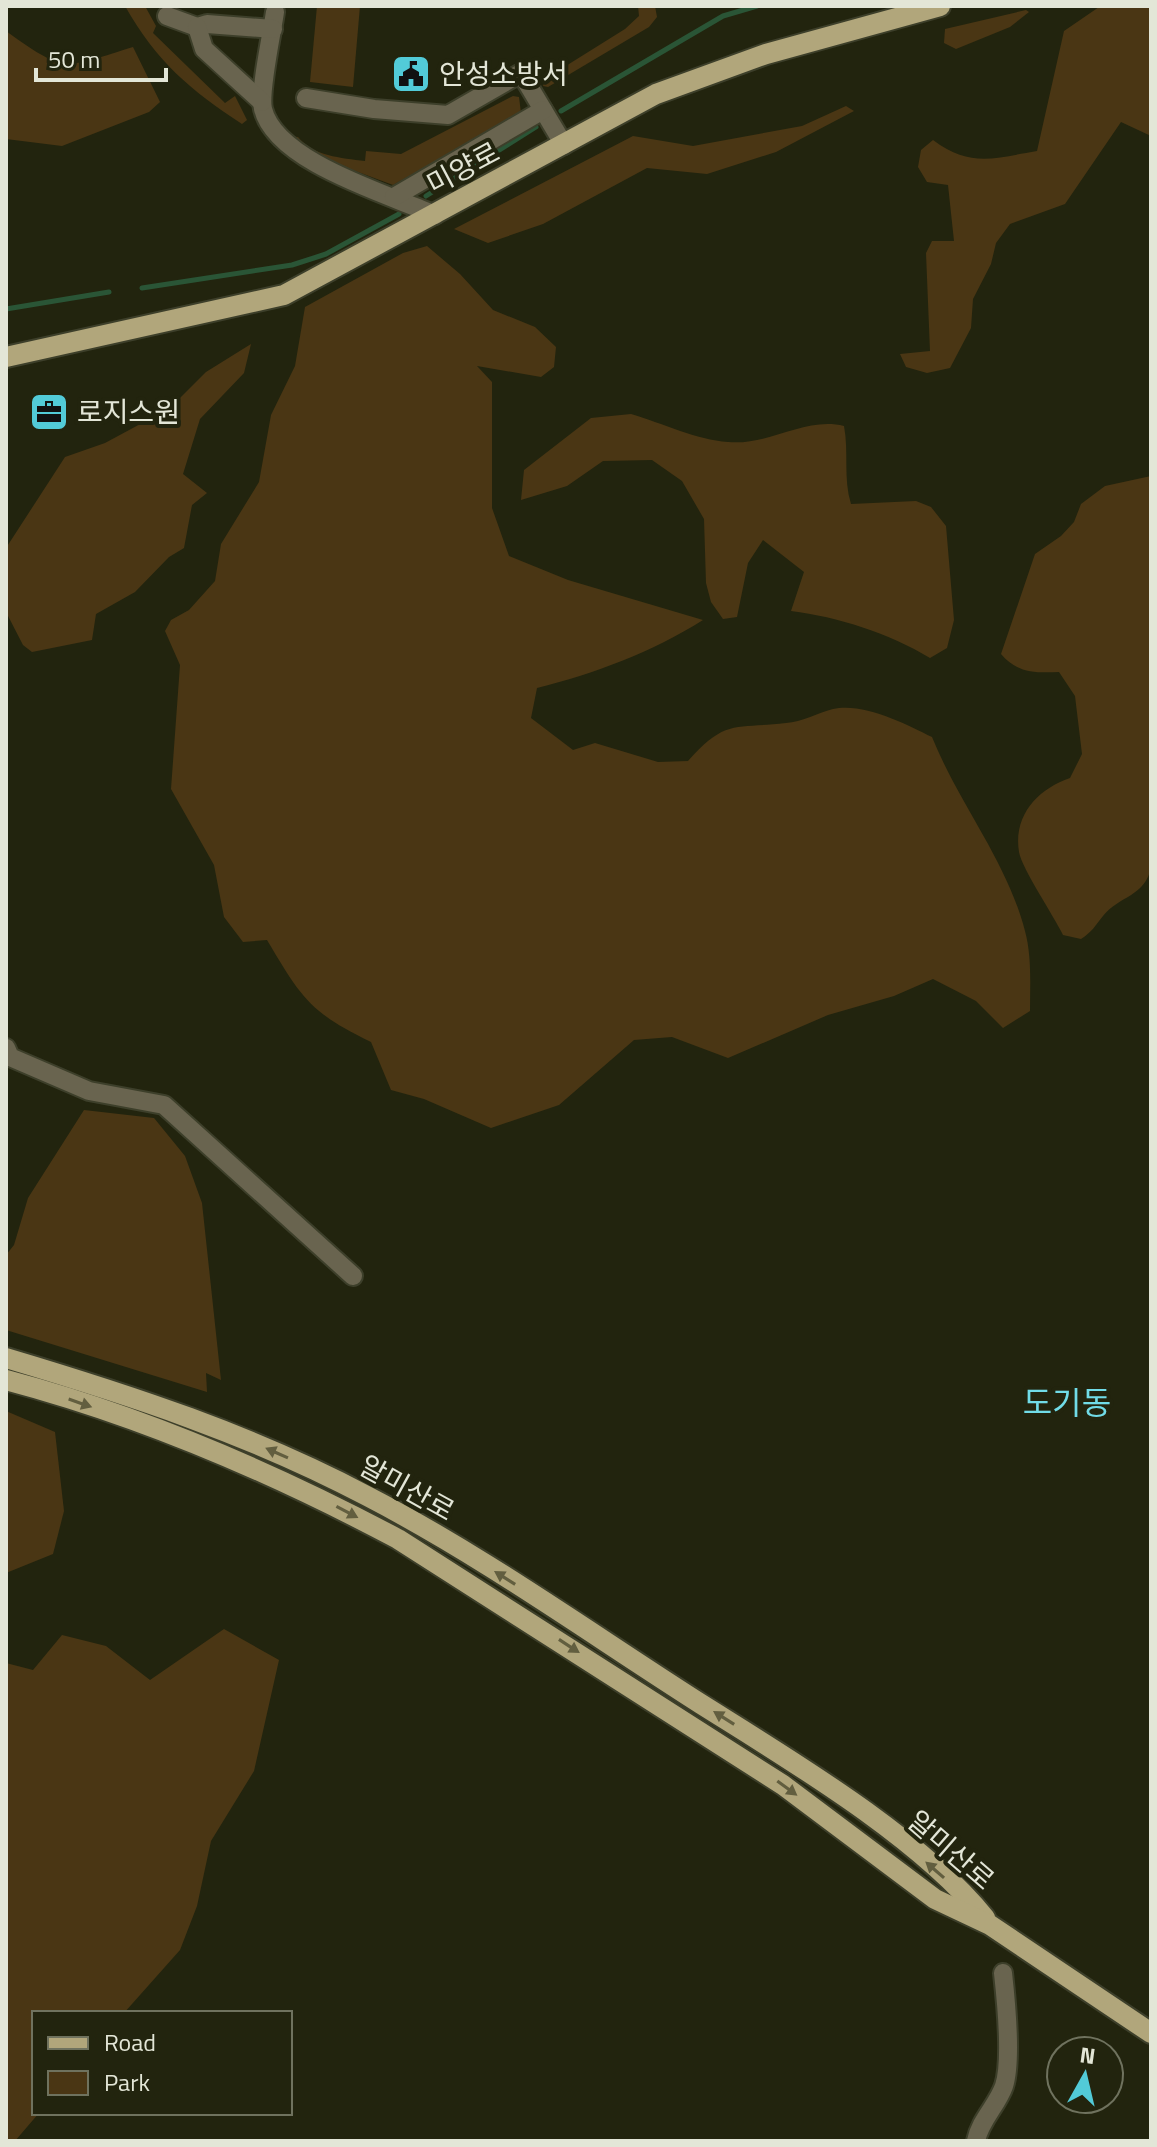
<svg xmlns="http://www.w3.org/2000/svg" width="1157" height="2147" font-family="'Titillium Web','Noto Sans KR',sans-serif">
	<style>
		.green { fill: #4a3614 }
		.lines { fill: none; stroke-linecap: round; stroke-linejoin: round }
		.stream { stroke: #2a5536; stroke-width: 5 }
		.minor-casing { stroke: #3d3f2a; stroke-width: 22 }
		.major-casing { stroke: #3d3f2a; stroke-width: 24 }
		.minor { stroke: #69644f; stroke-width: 18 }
		.major { stroke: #b1a67b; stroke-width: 20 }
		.oneway { fill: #625e3f }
		.labels { text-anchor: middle; stroke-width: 8; stroke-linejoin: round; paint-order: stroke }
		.poi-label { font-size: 28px; fill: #e3e6d7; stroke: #22240e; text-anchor: start }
		.street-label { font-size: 28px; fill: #e3e6d7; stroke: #22240e }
		.quarter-label { font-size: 32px; fill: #71dce8; stroke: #22240e }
	</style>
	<rect width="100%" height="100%" fill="#22240e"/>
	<!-- green -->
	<g class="green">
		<path d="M125 6H145L156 26 153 33 225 103 235 96 247 120 242 124C189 89 157 62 125 6Z"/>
		<polygon points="317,6 360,6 353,87 310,82"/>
		<polygon points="638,6 655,6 657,17 649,27 548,87 543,86 545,79 625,29 639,16"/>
		<path d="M1151 6V136L1121 122 1065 204 1010 224 996 243 991 264 973 299 971 328 950 368 927 373 906 367 900 354 930 351 926 253 932 241H954L948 185 927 182 918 167 921 150 933 140C971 168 994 158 1037 151L1064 31 1099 7Z"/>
		<polygon points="1026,10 1029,12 1010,27 956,49 944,43 945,29"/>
		<path d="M6 31C67 75 64 68 133 47L160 102 149 112 62 146 6 139Z"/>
		<path d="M513 96 519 97 521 113 393 185 315 156 290 136 298 137C313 156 341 158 365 161L366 151 401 154Z"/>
		<polygon points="846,106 854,111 776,152 707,174 647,168 543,224 488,243 454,229 633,136 693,146 802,126"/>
		<path d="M427 246 460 274 493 310 535 327 556 347 554 367 541 377 477 366 492 382V508L509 556 568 580 703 620C652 652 594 674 537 688L531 718 573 750 595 743 658 762 688 761C726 718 735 729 786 723 802 722 817 713 833 709 863 702 906 724 932 737 959 804 1007 861 1025 931 1032 957 1030 985 1030 1011L1003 1028 976 1001 933 979 894 996 828 1015 728 1058 672 1037 634 1040 559 1105 491 1128 424 1099 391 1090 371 1042C309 1012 301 997 267 940L243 942 224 917 214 865 171 789 180 665 165 631 171 620 189 610 215 581 221 544 259 482 271 415 295 366 305 307 403 253Z"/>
		<polygon points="251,344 244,373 200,419 183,474 207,493 192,505 184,548 169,557 135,592 96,614 92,640 32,652 23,645 6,612 6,548 65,457 105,443 170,408 206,372"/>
		<path d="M631 414C662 423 697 440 728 442 769 446 806 416 844 426 849 452 843 478 851 504L916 501 931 507 946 526 954 620 947 648 930 658C889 633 838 617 791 611L804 572 763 540 748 563 737 617 723 619 711 602 706 583 704 519 682 481 652 460 603 461 567 486 521 500 524 470 591 418Z"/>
		<path d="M1151 476V867C1146 896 1119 896 1103 916 1095 926 1092 932 1081 939L1063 935C1054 916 1022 869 1019 852 1013 815 1038 789 1070 778L1082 754 1075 696 1059 672C1035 673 1017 673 1001 654L1035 554 1061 536 1074 522 1081 504 1105 486Z"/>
		<polygon points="84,1110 154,1118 185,1156 202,1203 221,1380 206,1373 207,1392 6,1330 6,1255 14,1245 28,1198"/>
		<polygon points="6,1411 55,1432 64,1511 53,1554 6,1573"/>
		<polygon points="224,1629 279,1660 254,1771 211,1841 197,1906 180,1950 124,2013 34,2013 34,2113 39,2113 15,2141 6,2141 6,1663 33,1670 62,1635 106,1646 150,1680"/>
	</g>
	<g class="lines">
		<!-- stream -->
		<g class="stream">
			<polyline points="561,111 723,16 757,6"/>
			<polyline points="426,196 536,127"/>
			<polyline points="142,288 292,265 326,254 399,214"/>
			<polyline points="6,309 109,292"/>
		</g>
		<defs>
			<g id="minor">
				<path d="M275 12C272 33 259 92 263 109 276 162 388 194 435 215"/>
				<polyline points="167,16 197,27 207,24 273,29"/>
				<polyline points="197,27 204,49 262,102"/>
				<polyline points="306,98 374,109 448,115 521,73 564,145"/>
				<polyline points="394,197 543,110"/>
				<polyline points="6,1048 10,1057 89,1091 164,1105 353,1276"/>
				<path d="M976 2141C980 2120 997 2106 1004 2086 1012 2061 1006 2000 1003 1973"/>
			</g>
			<g id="major">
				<polyline points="6,357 284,295 656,94 766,54 940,6"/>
				<path d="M6 1358C130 1395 252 1435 367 1496 483 1556 591 1634 701 1704 790 1760 920 1837 985 1918"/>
				<path d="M6 1380C142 1416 274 1473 398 1539L783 1785 935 1899 990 1925 1151 2033"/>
			</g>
		</defs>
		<!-- minor casing -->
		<use href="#minor" class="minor-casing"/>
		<!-- major casing -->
		<use href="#major" class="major-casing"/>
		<!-- minor -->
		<use href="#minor" class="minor"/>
		<!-- major -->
		<use href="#major" class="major"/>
	</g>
	<!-- one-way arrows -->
	<defs><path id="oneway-solid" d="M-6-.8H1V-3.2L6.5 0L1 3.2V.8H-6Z" transform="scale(2)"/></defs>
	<g class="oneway">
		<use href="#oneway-solid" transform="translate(80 1403) rotate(19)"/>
		<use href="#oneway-solid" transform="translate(277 1453) rotate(-156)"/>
		<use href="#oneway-solid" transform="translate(347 1512) rotate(28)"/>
		<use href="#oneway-solid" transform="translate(505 1578) rotate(-148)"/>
		<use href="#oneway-solid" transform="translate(569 1646) rotate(33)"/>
		<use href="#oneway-solid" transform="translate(724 1718) rotate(-148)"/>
		<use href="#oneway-solid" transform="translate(787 1788) rotate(36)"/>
		<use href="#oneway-solid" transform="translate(935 1870) rotate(-139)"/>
	</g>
	<!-- icons -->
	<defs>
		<symbol id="civic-square" viewBox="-11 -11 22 22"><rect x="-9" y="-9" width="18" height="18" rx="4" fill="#52cbd8" stroke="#22240e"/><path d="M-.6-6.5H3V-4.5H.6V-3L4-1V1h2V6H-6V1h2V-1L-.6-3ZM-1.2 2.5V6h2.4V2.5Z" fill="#111"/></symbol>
		<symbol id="office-square" viewBox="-11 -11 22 22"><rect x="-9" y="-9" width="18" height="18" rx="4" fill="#52cbd8" stroke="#22240e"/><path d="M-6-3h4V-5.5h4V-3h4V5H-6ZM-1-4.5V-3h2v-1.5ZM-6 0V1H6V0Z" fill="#111"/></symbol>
	</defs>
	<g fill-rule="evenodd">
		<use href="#civic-square" x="389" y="52" width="44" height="44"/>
		<use href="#office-square" x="27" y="390" width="44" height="44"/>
	</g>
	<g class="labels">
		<!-- poi labels -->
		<g class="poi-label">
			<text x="439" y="84">안성소방서</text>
			<text x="77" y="422">로지스원</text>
		</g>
		<!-- street labels -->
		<g class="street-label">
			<text transform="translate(463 168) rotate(-28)" y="10">미양로</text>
			<text transform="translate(407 1488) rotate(29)" y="10">알미산로</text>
			<text transform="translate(951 1850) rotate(41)" y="10">알미산로</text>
		</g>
		<!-- quarter labels -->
		<g class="quarter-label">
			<text x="1067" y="1414">도기동</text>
		</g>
	</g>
	<!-- border -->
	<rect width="1157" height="2147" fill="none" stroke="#e3e6d7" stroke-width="16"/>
	<!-- legend -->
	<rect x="32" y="2011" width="260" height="104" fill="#22240e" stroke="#6f725e" stroke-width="2"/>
	<rect x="48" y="2037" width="40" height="12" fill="#b1a67b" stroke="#6f725e" stroke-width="2"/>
	<text x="104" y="2051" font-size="24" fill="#e3e6d7">Road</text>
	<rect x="48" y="2071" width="40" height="24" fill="#4a3614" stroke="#6f725e" stroke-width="2"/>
	<text x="104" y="2091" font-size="24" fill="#e3e6d7">Park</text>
	<!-- north arrow -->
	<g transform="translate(1085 2075) rotate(8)"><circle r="38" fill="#22240e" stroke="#6f725e" stroke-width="2"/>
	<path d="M0-6L14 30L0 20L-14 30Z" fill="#52cbd8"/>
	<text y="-12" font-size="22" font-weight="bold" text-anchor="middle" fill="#e3e6d7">N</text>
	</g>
	<!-- scale -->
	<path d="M36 68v12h130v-12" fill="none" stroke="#e3e6d7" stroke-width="4"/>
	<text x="48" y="68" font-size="24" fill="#e3e6d7" stroke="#22240e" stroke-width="6" paint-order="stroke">50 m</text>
</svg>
